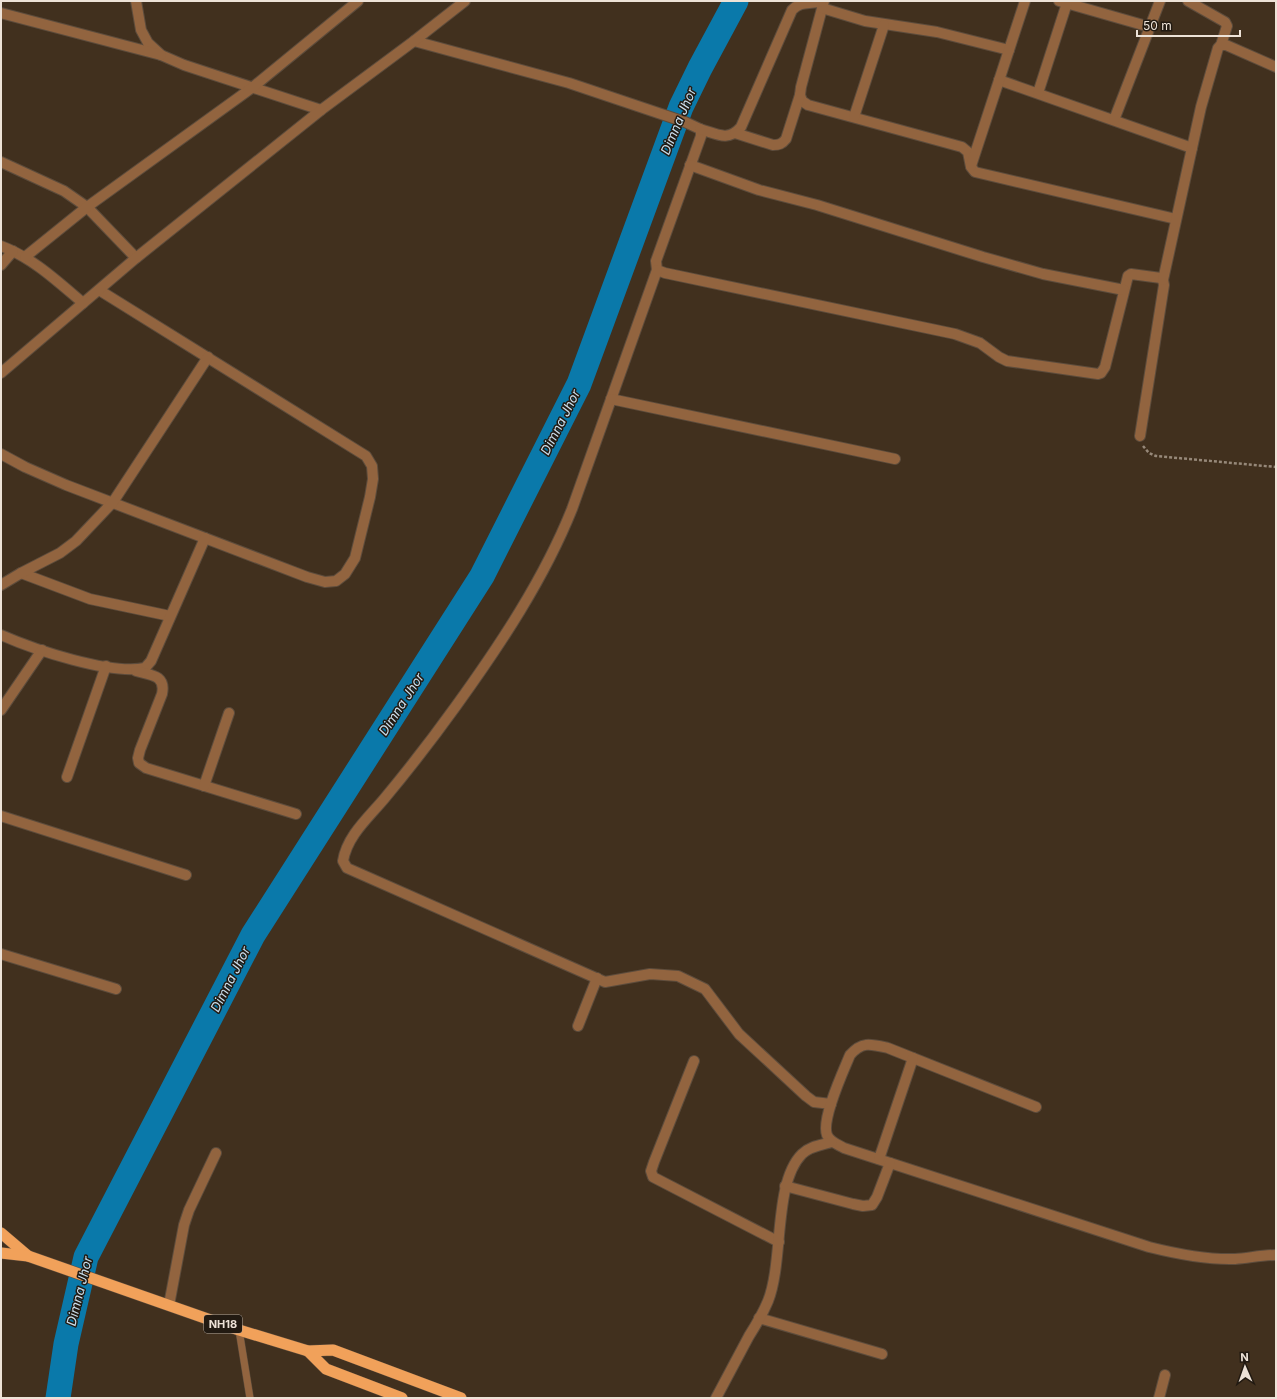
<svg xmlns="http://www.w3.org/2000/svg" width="1277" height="1399" font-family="Inter,sans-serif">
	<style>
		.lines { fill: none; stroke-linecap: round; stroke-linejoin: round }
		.river { stroke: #0a79aa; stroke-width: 25 }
		.service-casing { stroke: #5d4c3c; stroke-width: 8 }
		.minor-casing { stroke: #5d4c3c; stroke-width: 12 }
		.tertiary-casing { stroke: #5d4c3c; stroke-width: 12 }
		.trunk-casing { stroke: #5d4c3c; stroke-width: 12 }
		.path { stroke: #968879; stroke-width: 2.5; stroke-dasharray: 3 2; stroke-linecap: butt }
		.service { stroke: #92643f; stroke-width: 7 }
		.minor { stroke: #92643f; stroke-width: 10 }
		.tertiary { stroke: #92643f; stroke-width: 10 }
		.trunk { stroke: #f1a15a; stroke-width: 11 }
		.labels { text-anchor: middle; stroke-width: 3; stroke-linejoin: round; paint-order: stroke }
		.shield { fill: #221a12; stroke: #b0a69c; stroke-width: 1 }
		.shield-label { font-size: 11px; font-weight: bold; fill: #ede2d7 }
		.water-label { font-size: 13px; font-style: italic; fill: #cce0ee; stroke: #221a12 }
	</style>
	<rect width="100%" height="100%" fill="#41301e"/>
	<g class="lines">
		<!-- river -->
		<polyline class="river" points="58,1398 66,1344 86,1257 253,935 482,576 579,384 681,107 700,68 736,1"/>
		<defs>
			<polyline id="service" points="239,1330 250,1398"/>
			<g id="minor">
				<polyline points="136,1 141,30 148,43 161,55 184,65 321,110"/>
				<polyline points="824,1 801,87 800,95 802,101 808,105 962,147 968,152 971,167 975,172 1176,219"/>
				<polyline points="1059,1 1150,27"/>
				<polyline points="1188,1 1225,22 1227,26 1221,45"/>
				<polyline points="822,8 865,21 937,32 1009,50"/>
				<polyline points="1,13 161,55"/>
				<polyline points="414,41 569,83 685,122 700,129 701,131 701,136 656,261 657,270 665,273 955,334 980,343 999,357 1007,361 1098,374 1101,373 1105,367 1128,276 1131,274 1161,278 1163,280 1164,285 1140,436"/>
				<polyline points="999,80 1192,148"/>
				<polyline points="1038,93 1067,3"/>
				<polyline points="854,117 884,25"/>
				<polyline points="1114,120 1160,1"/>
				<path d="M700 129C717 134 728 142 741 127L792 10C802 0 809 5 821 1"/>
				<path d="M735 133 773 145C779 145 782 144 786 139L800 95"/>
				<polyline points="1,162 64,191 87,207 136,258"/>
				<polyline points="690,165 759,190 817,205 983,257 1043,274 1124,290"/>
				<polyline points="971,166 1025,1"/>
				<path d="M1 246C33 258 57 281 83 303"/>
				<polyline points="25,257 87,207 253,87 358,1"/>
				<polyline points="1,265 13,251"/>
				<path d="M657 270 572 509C544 579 500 645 456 706 433 738 409 769 384 799 368 818 347 836 343 861L347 868 605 982 650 974 678 976 705 989 739 1034 806 1096 814 1102 831 1104"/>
				<polyline points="1163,280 1201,107 1218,48 1221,45 1226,45 1276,67"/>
				<polyline points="611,399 895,459"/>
				<polyline points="1,454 25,467 66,485 307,577 325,582 336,581 345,574 355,558 370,497 373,479 372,466 366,456 99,290"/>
				<polyline points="21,573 90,599 170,616"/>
				<polyline points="1,585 21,573 60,553 76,541 113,502 208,357"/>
				<path d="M1 635C35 650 110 675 145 668L151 661 205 538"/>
				<path d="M136 671C151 675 166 675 162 694L140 750 138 758 139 763 146 768 296 814"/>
				<polyline points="1,710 42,650"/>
				<polyline points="67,777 106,666"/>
				<polyline points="204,786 229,713"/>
				<polyline points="1,816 186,875"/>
				<polyline points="1,954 116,989"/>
				<polyline points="578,1026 597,978"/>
				<polyline points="694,1061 654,1162 651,1171 653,1177 779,1242"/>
				<path d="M1036 1107 888 1048C871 1044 862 1041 850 1055 843 1072 821 1119 827 1135 830 1142 837 1144 844 1148L1149 1247C1177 1254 1206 1260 1235 1259 1249 1258 1262 1255 1276 1255"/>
				<polyline points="879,1159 913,1058"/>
				<polyline points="785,1186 853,1204 863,1206 872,1205 877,1197 890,1163"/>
				<polyline points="169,1305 184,1225 189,1210 216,1153"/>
				<polyline points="759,1318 882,1354"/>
				<path d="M716 1398C727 1377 738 1357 749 1336 756 1325 763 1313 768 1301 784 1261 773 1183 802 1154 810 1146 822 1145 832 1142"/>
				<polyline points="1159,1398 1165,1375"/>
			</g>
			<polyline id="tertiary" points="1,373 136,258 321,110 414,41 465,1"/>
			<g id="trunk">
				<polyline points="1,1233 28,1256"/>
				<polyline points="1,1253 28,1256 239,1330 308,1351 333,1350 461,1398"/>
				<polyline points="308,1351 326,1369 402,1398"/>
			</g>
		</defs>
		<!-- service casing -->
		<use href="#service" class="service-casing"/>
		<!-- minor casing -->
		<use href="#minor" class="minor-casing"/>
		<!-- tertiary casing -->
		<use href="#tertiary" class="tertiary-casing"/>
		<!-- trunk casing -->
		<use href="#trunk" class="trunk-casing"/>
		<!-- path -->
		<polyline class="path" points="1143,446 1149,453 1156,456 1276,467"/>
		<!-- service -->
		<use href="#service" class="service"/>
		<!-- minor -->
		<use href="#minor" class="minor"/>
		<!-- tertiary -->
		<use href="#tertiary" class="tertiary"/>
		<!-- trunk -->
		<use href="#trunk" class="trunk"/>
	</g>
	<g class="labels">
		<!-- shield labels -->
		<rect class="shield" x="204" y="1315" width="38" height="18" rx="3"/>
		<g class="shield-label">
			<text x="223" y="1328">NH18</text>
		</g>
		<!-- water labels -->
		<g class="water-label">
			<text transform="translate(678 121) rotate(-67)" y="5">Dimna Jhor</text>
			<text transform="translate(560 422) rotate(-63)" y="5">Dimna Jhor</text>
			<text transform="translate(401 704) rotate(-57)" y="5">Dimna Jhor</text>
			<text transform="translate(230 979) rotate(-63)" y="5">Dimna Jhor</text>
			<text transform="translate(79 1291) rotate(-76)" y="5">Dimna Jhor</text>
		</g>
	</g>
	<!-- border -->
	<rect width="1277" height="1399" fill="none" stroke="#ede2d7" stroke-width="4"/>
	<!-- north arrow -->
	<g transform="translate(1245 1367) rotate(358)" stroke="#221a12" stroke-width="3" paint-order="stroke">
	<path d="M0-3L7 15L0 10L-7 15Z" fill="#ede2d7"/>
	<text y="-6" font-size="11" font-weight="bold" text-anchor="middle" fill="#ede2d7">N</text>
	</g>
	<!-- scale -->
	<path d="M1137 30v6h103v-6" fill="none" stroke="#ede2d7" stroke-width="2"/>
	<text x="1143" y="30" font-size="12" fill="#ede2d7" stroke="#221a12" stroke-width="3" paint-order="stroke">50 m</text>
</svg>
